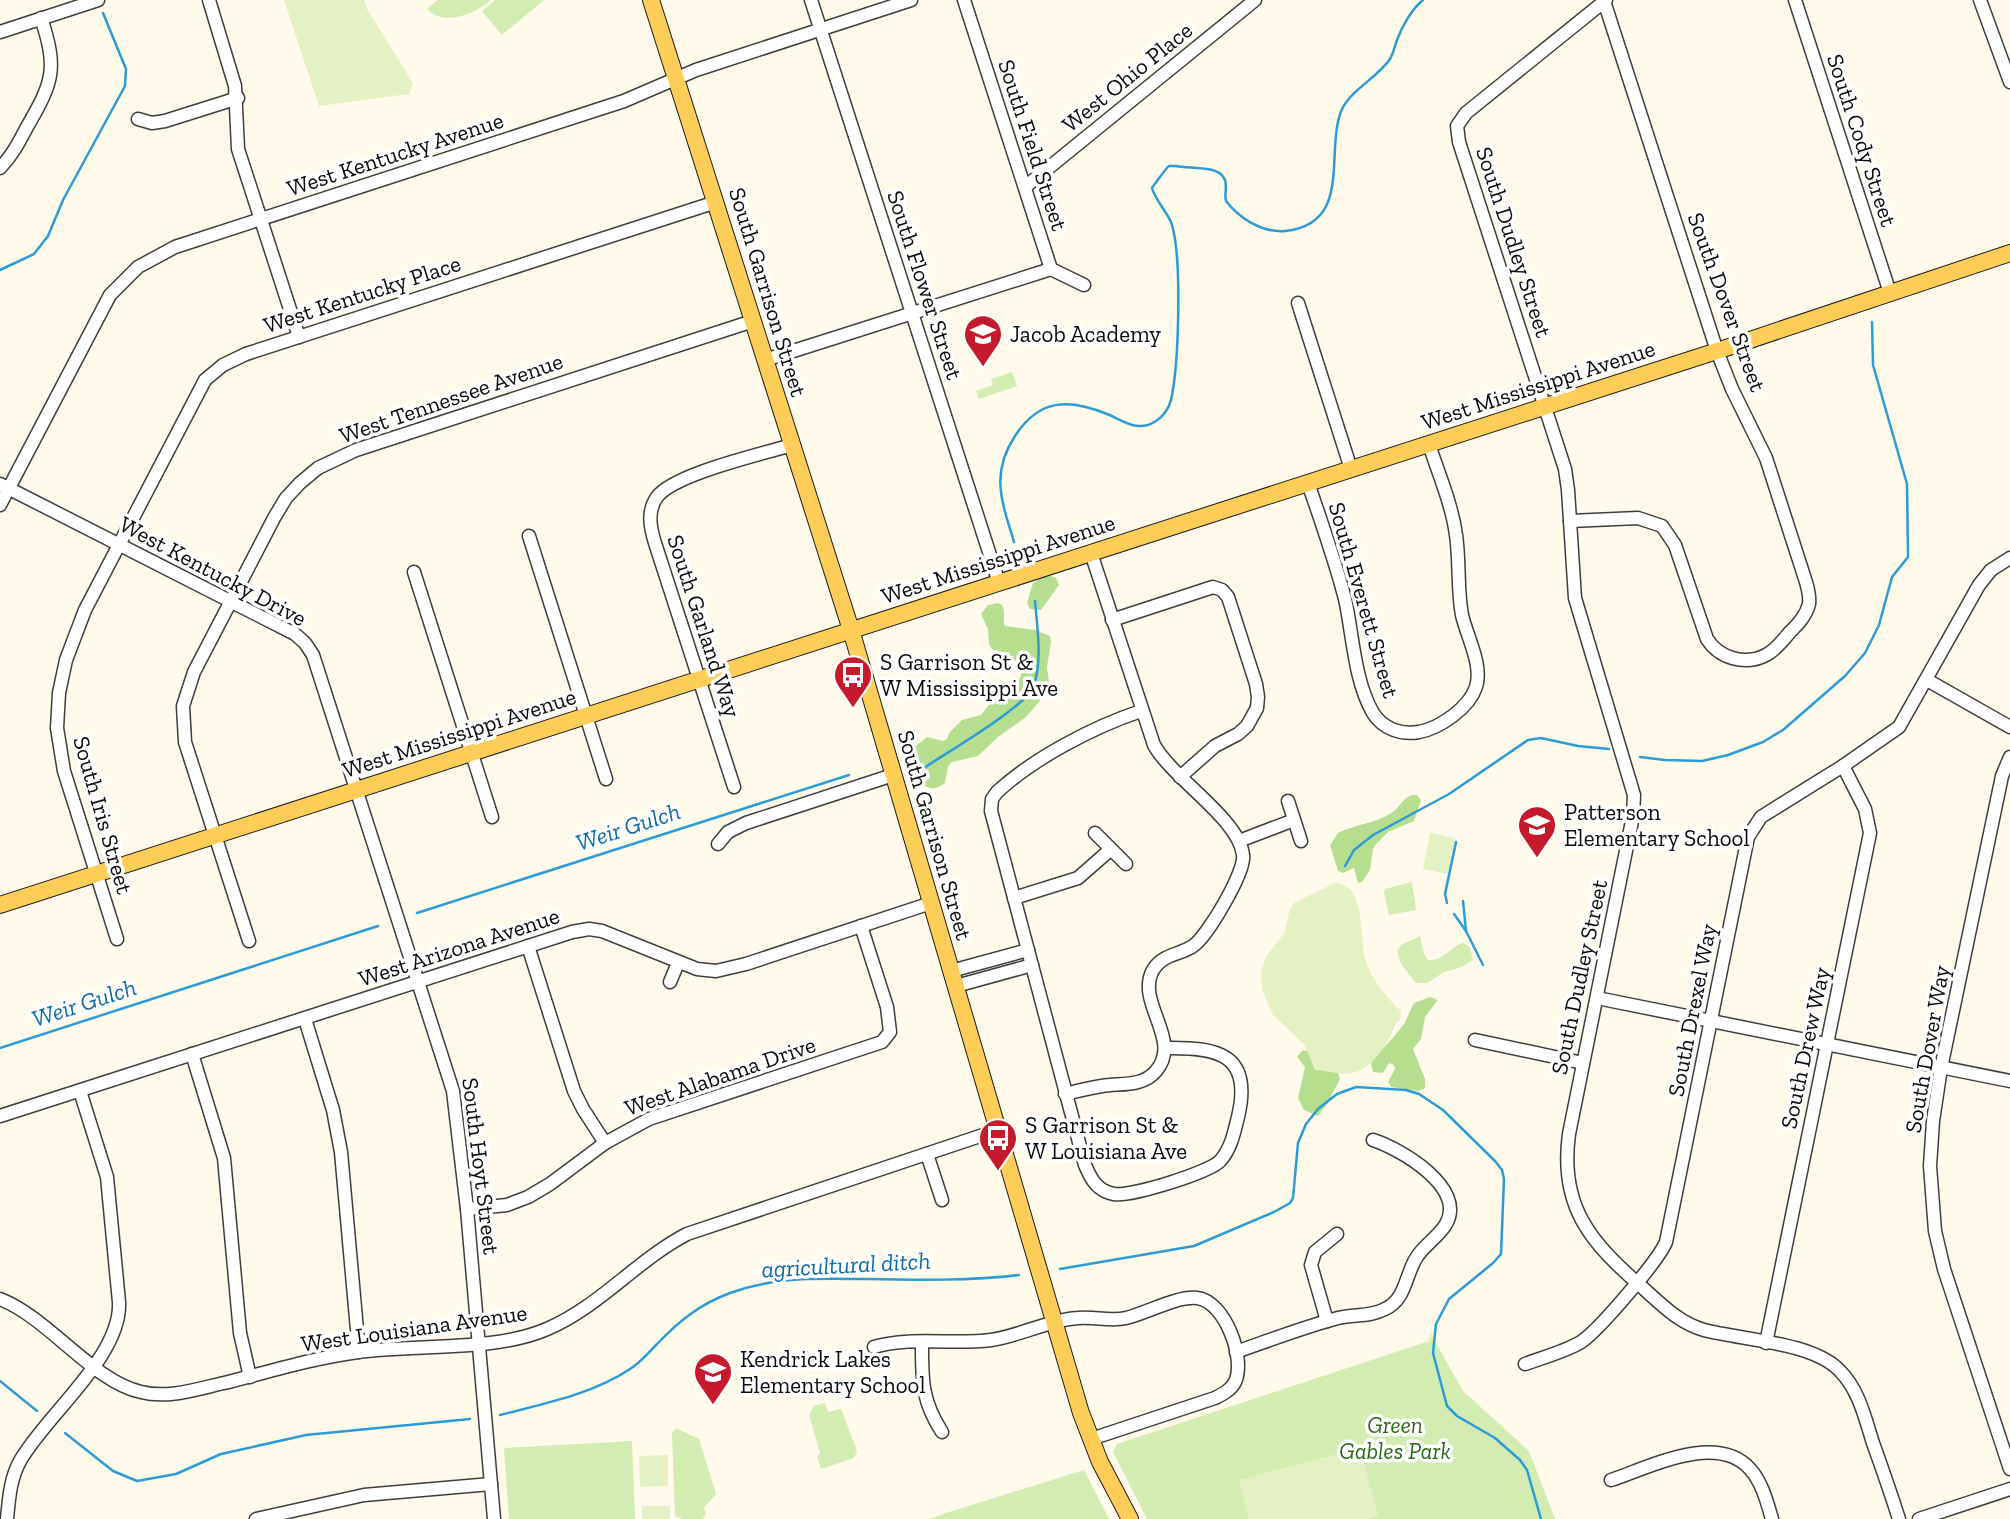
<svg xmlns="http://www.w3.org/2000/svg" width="2010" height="1519" font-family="'Zilla Slab',serif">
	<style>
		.green { fill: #d2ecb1 }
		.forest { fill: #b6de8f }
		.pitch { fill: #e4f2c3 }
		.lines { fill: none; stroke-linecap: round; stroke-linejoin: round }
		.stream { stroke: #2c9bd7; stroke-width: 2.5 }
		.minor-casing { stroke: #3e3e3e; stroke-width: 15 }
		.major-casing { stroke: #1c1c1c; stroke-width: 18 }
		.minor { stroke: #fff; stroke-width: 12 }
		.major { stroke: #ffce59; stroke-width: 16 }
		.labels { text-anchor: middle; stroke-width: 7; stroke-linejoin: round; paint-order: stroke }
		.street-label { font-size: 23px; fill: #0b0b0b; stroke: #fff }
		.poi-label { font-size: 23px; fill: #0b0b0b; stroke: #fff; text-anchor: start }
		.park-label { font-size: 23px; font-style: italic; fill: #2c6718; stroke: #fff }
		.water-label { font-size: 24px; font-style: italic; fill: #0d6aa5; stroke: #fff }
	</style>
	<rect width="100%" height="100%" fill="#fffae9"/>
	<!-- green -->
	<g class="green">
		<path d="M438 0H491C475 14 444 27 427 9Z"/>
		<polygon points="495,0 544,0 502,35 482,11"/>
		<polygon points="1012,372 1017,386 979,399 976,391 993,385 991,379"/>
		<polygon points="1412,882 1416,910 1389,915 1384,893 1385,889"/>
		<path d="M1420 936 1424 954 1428 960C1445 961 1449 947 1463 943L1470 947 1473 960 1462 967 1444 972 1427 983H1416L1401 964 1397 951 1401 945Z"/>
		<polygon points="1431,1334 1463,1391 1529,1451 1555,1519 1147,1519 1113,1452 1117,1444 1429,1341"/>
		<polygon points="825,1403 828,1412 841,1409 857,1451 854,1458 821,1469 817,1456 820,1453 809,1415 814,1406"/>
		<polygon points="676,1428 699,1439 716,1494 704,1508 706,1513 703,1519 682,1519 675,1516 672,1433"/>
		<polygon points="632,1441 635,1519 509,1519 504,1448"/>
		<polygon points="1084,1470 1109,1519 930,1519 946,1513"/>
	</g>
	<!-- forest -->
	<g class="forest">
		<polygon points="1051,576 1056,578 1059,585 1041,610 1030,609 1027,603 1033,583 1043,577"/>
		<path d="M998 603 1002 605C1006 613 1002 620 1005 626L1035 630 1050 636 1051 641 1047 667 1049 683 1039 702 1026 717 998 737 978 756 952 762 948 766 945 783C923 801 910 768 912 749L927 737 943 741 947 739 949 733 962 720 981 715 998 693 1018 681 1021 676 1020 663 992 649 989 645 988 629 981 614 988 605Z"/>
		<path d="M1412 795H1417L1421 800 1414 821 1388 832 1376 844 1373 849 1370 870 1362 882 1358 883 1354 868 1343 873 1338 871 1330 845 1338 833C1355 824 1375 824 1391 813 1400 808 1402 798 1412 795Z"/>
		<path d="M1430 997 1436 999 1437 1001 1425 1017 1421 1039 1413 1049 1425 1079V1088L1419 1091 1391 1087 1388 1082 1395 1069 1394 1065 1389 1063 1383 1073 1373 1072 1371 1063C1381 1049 1394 1038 1404 1024 1408 1017 1410 1010 1414 1003Z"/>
		<polygon points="1311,1050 1337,1071 1340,1079 1326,1106 1318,1116 1304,1110 1298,1098 1305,1067 1297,1057 1302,1051"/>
	</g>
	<!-- pitch -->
	<g class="pitch">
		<polygon points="284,0 364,0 367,9 411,80 413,85 409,94 319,106"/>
		<polygon points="1430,833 1455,838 1448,874 1423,869"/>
		<path d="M1335 883C1367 883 1359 941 1366 962 1372 980 1387 998 1401 1011L1400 1020C1393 1025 1393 1032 1389 1039 1378 1057 1366 1074 1343 1074 1333 1073 1324 1070 1315 1070L1305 1045 1273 1015 1262 989 1261 972 1266 957 1285 932 1289 912 1294 903Z"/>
		<polygon points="1360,1448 1378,1516 1367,1519 1249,1519 1239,1480"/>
		<polygon points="668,1455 668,1486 640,1487 639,1456"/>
		<rect x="642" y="1506" width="28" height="13"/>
	</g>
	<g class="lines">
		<!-- stream -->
		<g class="stream">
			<polyline points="0,270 34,254 48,236 63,200 125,86 126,69 103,13"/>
			<path d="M1014 542C1002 502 990 474 1015 436 1039 399 1068 398 1107 414 1124 421 1138 433 1156 421 1163 417 1169 408 1171 400 1179 364 1182 259 1172 225 1168 212 1156 202 1152 188 1154 185 1167 167 1169 166H1176C1188 169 1217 165 1224 178 1228 184 1224 194 1226 201 1239 218 1262 233 1285 231 1354 224 1324 150 1342 109 1352 89 1377 78 1390 59 1393 54 1395 46 1397 40 1402 26 1412 9 1423 0"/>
			<polyline points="1640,757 1665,760 1702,761 1728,755 1763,742 1783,730 1845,676 1865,653 1879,625 1892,577 1908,557 1907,484 1873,365 1872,322"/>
			<path d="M921 770C942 755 1026 707 1033 687 1043 664 1037 625 1035 601"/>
			<polyline points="1345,866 1354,850 1373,835 1449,794 1528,740 1541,738 1578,746 1609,749"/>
			<polyline points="1463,901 1466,931"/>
			<polyline points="1447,903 1445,894 1456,842"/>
			<polyline points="417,913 849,775"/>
			<polyline points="1454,914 1466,931 1483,965"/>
			<polyline points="0,1048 378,926"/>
			<polyline points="1060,1269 1194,1246 1274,1212 1290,1203 1293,1198 1298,1143 1306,1124 1318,1109 1337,1094 1356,1087 1406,1090 1419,1094 1443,1110 1495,1161 1502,1170 1504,1179 1501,1254 1493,1263 1449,1299 1436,1324 1433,1353 1447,1406 1457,1416 1495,1438 1520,1460 1527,1470 1541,1519"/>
			<polyline points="0,1381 37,1411"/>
			<path d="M500 1415C543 1404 593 1394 630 1369 641 1362 648 1353 657 1344 679 1321 700 1304 730 1293 777 1276 817 1279 866 1279 914 1280 972 1281 1019 1275"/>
			<polyline points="65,1433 113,1471 137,1481 176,1474 221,1454 306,1435 470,1419"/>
		</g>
		<defs>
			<g id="minor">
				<polyline points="209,0 235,86 238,149 299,337"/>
				<polyline points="811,0 999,583"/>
				<polyline points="964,0 1051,269 1084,285"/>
				<path d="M1606 0 1466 113 1457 126 1459 142 1565 469 1568 490 1575 598 1634 795 1633 816 1569 1134C1559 1207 1591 1243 1643 1288 1662 1305 1679 1323 1704 1330 1742 1340 1813 1342 1840 1371 1859 1390 1865 1418 1873 1443 1882 1468 1891 1494 1899 1519"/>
				<polyline points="1795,0 1890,293"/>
				<polyline points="1980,0 2010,82"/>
				<polyline points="0,32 98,0"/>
				<polyline points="138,119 152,123 165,121 238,98"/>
				<path d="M0 168C12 156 19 142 27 127 53 82 58 69 41 18"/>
				<polyline points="1025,187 1255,0"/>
				<polyline points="1298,303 1351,469"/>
				<polyline points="765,360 1051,269"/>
				<path d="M1308 483C1321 521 1335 560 1345 599 1353 635 1354 680 1373 713 1383 729 1401 735 1419 732 1440 728 1469 708 1476 687 1483 665 1467 637 1462 615 1457 589 1460 562 1456 535 1452 504 1438 473 1429 444"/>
				<polyline points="0,484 295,634 305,643 313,655 453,1091 467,1209 494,1519"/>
				<polyline points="0,505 110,295 138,267 175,247 624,101 696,70 911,0"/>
				<path d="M1570 521 1638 518 1662 526 1675 545 1707 639C1719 658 1745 666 1766 655 1776 650 1783 640 1790 632 1798 624 1806 616 1809 604 1810 597 1808 589 1806 582L1766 458 1732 389 1717 351 1604 1"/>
				<polyline points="529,536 606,779"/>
				<polyline points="414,572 492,817"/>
				<polyline points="1112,620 1213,587 1222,590 1228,597 1256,684 1258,697 1257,708 1247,726 1238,734 1215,746 1180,777"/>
				<polyline points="1927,680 2010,727"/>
				<path d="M1141 711C1093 727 1034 758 997 792L992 799 991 811 1085 1165C1091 1179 1097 1191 1114 1194 1130 1197 1208 1173 1220 1161 1231 1149 1234 1133 1238 1117 1253 1054 1218 1047 1165 1048"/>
				<polyline points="2010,757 2002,776 1941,1068 1933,1121 1930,1166 1935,1231 1944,1269 2010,1469"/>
				<path d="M734 787 655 543C650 527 647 511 657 497 674 474 762 454 792 445"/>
				<polyline points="1288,801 1301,841"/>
				<polyline points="1095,833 1126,864"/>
				<polyline points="1239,841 1294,820"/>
				<polyline points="718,844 728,832 746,823 893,775"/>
				<polyline points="1014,898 1078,878 1111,849"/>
				<polyline points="117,939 64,771 57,728 59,693 66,660 85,610 205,380 223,365 246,354 716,202"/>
				<polyline points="249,941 185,742 183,706 194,672 274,518 286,498 300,483 318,468 356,450 753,321"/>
				<polyline points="528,946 574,1091 583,1109 605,1143"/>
				<polyline points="951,971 1028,950"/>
				<polyline points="670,982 678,963"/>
				<polyline points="956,986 1032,965"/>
				<polyline points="1597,998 2010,1081"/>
				<polyline points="305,1019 333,1110 341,1152 359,1352"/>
				<polyline points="1475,1040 1583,1063"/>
				<polyline points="192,1054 224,1158 240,1333 250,1377"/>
				<path d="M1065 1094C1077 1091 1089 1088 1102 1086 1120 1083 1143 1087 1156 1071 1183 1040 1135 1002 1153 970 1162 954 1180 955 1193 946 1207 937 1246 871 1243 855 1239 819 1173 779 1154 745L1091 553"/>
				<polyline points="0,1116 572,932 589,929 602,931 697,969 716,971 746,964 931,903"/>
				<polyline points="927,1154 942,1200"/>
				<polyline points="467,1209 507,1205 528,1197 550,1184 605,1143 649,1119 882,1042 890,1032 887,1007 861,926"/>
				<path d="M0 1299C49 1318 92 1381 141 1392 168 1399 197 1389 224 1383 268 1372 313 1358 358 1352 416 1344 494 1352 547 1329 599 1307 637 1260 687 1234L998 1130"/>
				<polyline points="1327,1321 1311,1265 1315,1252 1337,1234"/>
				<path d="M922 1342C922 1378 921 1400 942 1432"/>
				<polyline points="1766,1343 1870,833 1865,809 1843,766"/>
				<path d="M874 1347C912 1336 952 1345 991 1340 1020 1336 1048 1320 1078 1318 1094 1316 1110 1322 1126 1318 1147 1313 1176 1296 1197 1298 1225 1301 1246 1359 1235 1382 1231 1390 1223 1394 1215 1398L1091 1439"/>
				<path d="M1236 1352C1270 1340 1304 1327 1338 1318 1354 1314 1370 1317 1385 1309 1405 1300 1405 1278 1415 1260 1422 1246 1438 1238 1446 1224 1467 1188 1401 1149 1373 1140"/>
				<path d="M1525 1364C1544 1357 1564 1352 1581 1342 1599 1330 1658 1261 1666 1242L1748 837 1761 817 1843 766 1899 727 1979 585 1991 570 2010 558"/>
				<path d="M1611 1480C1650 1467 1717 1432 1750 1469 1762 1482 1767 1502 1772 1519"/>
				<path d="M7 1519C9 1499 10 1479 20 1461 46 1415 122 1356 119 1302L107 1177 80 1091"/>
				<polyline points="256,1519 364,1495 491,1484"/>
				<polyline points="1919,1519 2010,1489"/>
			</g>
			<g id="major">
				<polyline points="651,0 851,630 1081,1413 1100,1462 1130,1519"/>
				<polyline points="0,905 1717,351 2010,253"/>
			</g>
		</defs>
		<!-- minor casing -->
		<use href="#minor" class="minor-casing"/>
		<!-- major casing -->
		<use href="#major" class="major-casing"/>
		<!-- minor -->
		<use href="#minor" class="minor"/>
		<!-- major -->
		<use href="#major" class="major"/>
	</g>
	<!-- icons -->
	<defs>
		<symbol id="school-pin" viewBox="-11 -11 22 30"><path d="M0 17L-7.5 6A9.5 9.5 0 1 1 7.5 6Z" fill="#c41a2b" stroke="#fff"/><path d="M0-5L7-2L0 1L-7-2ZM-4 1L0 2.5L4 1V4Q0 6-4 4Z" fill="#fff"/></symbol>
		<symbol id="bus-pin" viewBox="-11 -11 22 30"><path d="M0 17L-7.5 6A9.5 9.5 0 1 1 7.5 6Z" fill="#c41a2b" stroke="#fff"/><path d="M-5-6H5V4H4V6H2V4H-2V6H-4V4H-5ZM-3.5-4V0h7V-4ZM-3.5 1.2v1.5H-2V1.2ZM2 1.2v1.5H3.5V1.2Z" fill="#fff"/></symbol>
	</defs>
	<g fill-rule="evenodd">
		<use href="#school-pin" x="961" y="312" width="44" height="60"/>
		<use href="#bus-pin" x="831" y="653" width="44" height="60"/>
		<use href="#school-pin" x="1515" y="803" width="44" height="60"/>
		<use href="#bus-pin" x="976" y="1116" width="44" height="60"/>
		<use href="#school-pin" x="691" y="1350" width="44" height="60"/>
	</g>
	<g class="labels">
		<!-- street labels -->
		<g class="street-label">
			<text transform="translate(1127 77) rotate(-39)" y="8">West Ohio Place</text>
			<text transform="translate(1862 140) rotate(72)" y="8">South Cody Street</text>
			<text transform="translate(1033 145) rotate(72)" y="8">South Field Street</text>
			<text transform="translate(395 154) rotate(-18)" y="8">West Kentucky Avenue</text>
			<text transform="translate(1514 242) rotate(72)" y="8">South Dudley Street</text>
			<text transform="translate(925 285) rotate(72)" y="8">South Flower Street</text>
			<text transform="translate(768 292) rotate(73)" y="8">South Garrison Street</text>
			<text transform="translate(362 294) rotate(-18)" y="8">West Kentucky Place</text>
			<text transform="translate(1727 302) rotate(70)" y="8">South Dover Street</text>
			<text transform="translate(1538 385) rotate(-18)" y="8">West Mississippi Avenue</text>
			<text transform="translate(451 398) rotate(-19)" y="8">West Tennessee Avenue</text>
			<text transform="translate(998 559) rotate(-18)" y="8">West Mississippi Avenue</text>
			<text transform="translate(213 571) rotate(28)" y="8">West Kentucky Drive</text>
			<text transform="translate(1364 600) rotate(74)" y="8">South Everett Street</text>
			<text transform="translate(704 626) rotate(72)" y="8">South Garland Way</text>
			<text transform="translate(459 733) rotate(-18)" y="8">West Mississippi Avenue</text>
			<text transform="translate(103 815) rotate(74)" y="8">South Iris Street</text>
			<text transform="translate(935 835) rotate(74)" y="8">South Garrison Street</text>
			<text transform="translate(459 947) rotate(-18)" y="8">West Arizona Avenue</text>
			<text transform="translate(1579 977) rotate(-78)" y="8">South Dudley Street</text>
			<text transform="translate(1692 1010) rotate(-79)" y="8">South Drexel Way</text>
			<text transform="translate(1805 1048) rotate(-78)" y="8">South Drew Way</text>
			<text transform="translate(1927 1049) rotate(-80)" y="8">South Dover Way</text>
			<text transform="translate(720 1076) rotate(-19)" y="8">West Alabama Drive</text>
			<text transform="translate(481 1166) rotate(83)" y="8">South Hoyt Street</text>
			<text transform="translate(414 1328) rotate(-8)" y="8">West Louisiana Avenue</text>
		</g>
		<!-- poi labels -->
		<g class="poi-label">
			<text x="1010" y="342">Jacob Academy</text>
			<text x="880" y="670">S Garrison St &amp;<tspan x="880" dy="26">W Mississippi Ave</tspan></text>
			<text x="1564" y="820">Patterson<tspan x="1564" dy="26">Elementary School</tspan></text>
			<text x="1025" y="1133">S Garrison St &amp;<tspan x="1025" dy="26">W Louisiana Ave</tspan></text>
			<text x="740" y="1367">Kendrick Lakes<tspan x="740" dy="26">Elementary School</tspan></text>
		</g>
		<!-- park labels -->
		<g class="park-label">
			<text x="1395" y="1433">Green<tspan x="1395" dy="26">Gables Park</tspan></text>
		</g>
		<!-- water labels -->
		<g class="water-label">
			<text transform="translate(628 827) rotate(-18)" y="8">Weir Gulch</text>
			<text transform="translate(84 1003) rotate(-18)" y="8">Weir Gulch</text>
			<text transform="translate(846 1265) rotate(-3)" y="8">agricultural ditch</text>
		</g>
	</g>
</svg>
